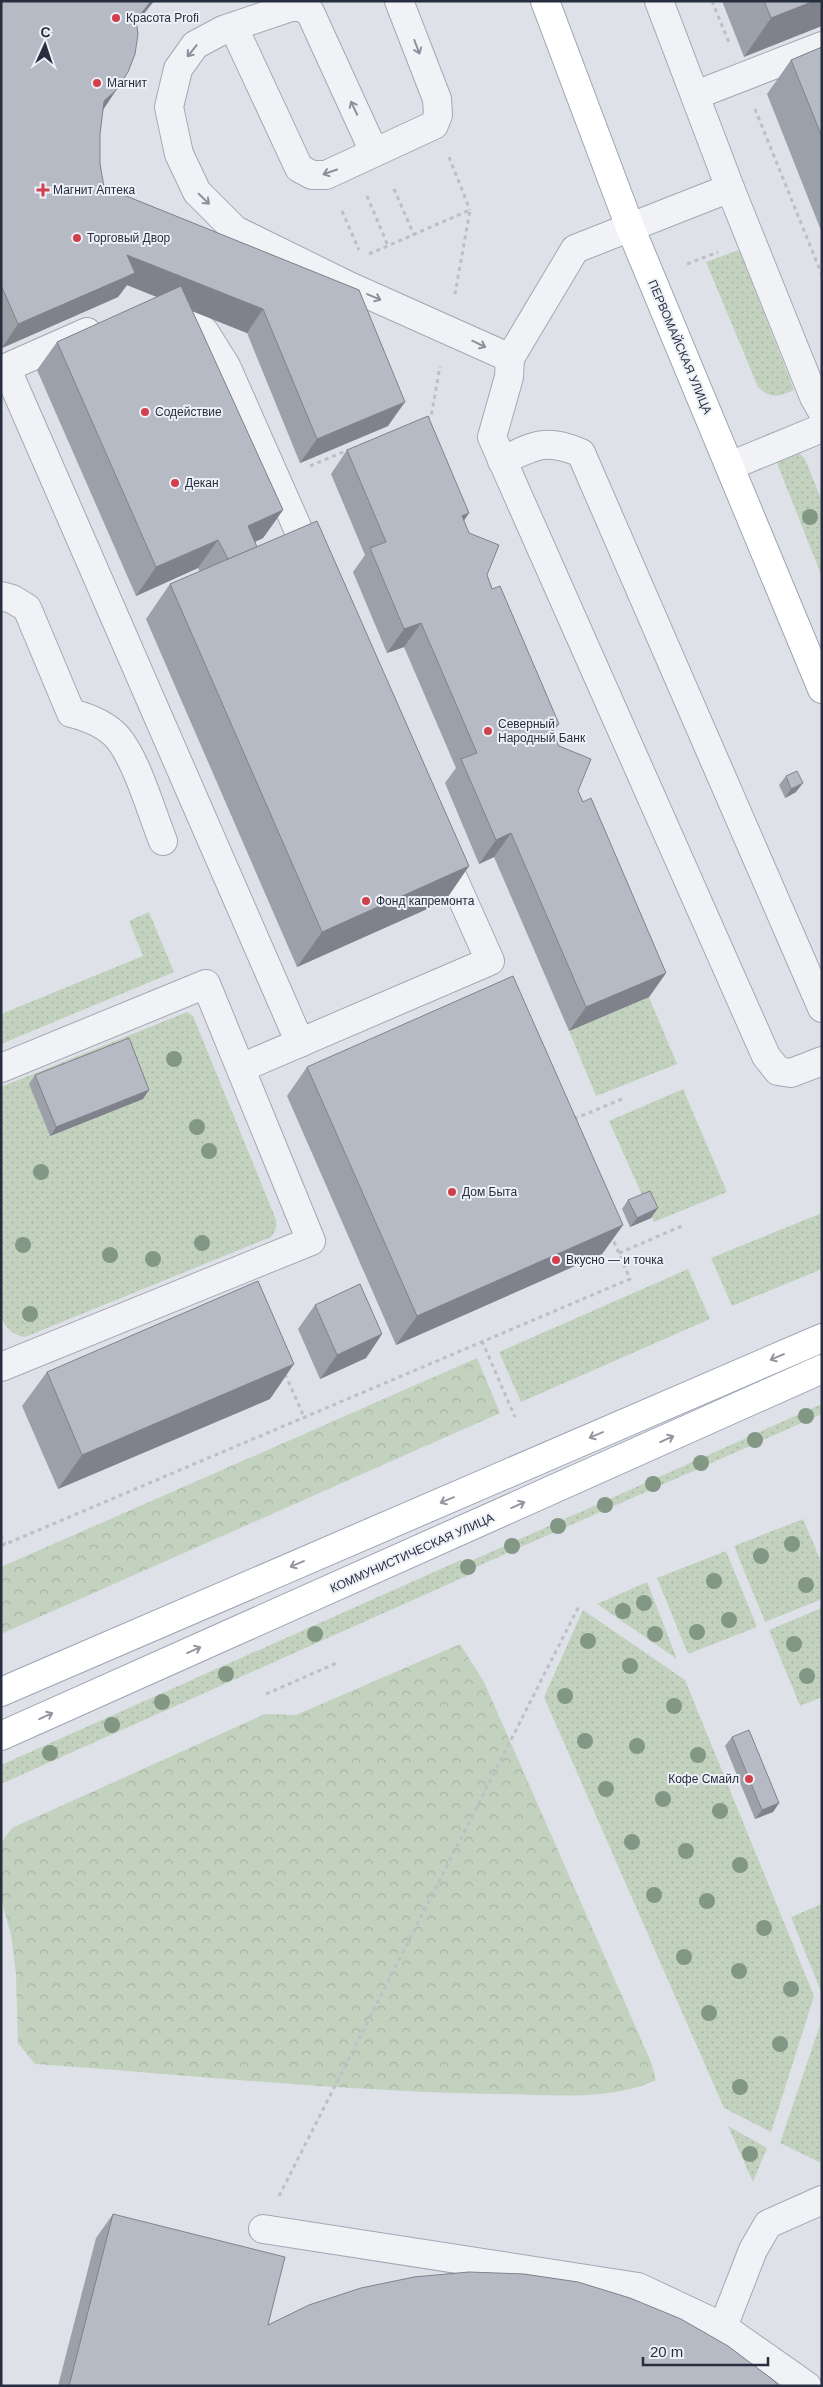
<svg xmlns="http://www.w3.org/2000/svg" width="823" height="2387" font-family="Arial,sans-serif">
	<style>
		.grass { fill: url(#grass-dots) }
		.forest { fill: url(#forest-crowns) }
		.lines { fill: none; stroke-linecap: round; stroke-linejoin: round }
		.minor-casing { stroke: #a3a8b2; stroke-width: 30 }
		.major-casing { stroke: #9da5b4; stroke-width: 30 }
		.path { stroke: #bcbfc6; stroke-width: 3; stroke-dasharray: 4 4; stroke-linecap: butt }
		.minor { stroke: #f1f2f6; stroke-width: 28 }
		.major { stroke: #fff; stroke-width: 28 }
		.tree { fill: #839785 }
		.wall { fill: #9ca0a9 }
		.shaded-wall { fill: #7f828a }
		.building { fill: #b5bac5; stroke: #7f828a }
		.oneway { stroke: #8c909a }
		.oneway2 { stroke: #93969f }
		.poi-dot { fill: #d0404e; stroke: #edf0f6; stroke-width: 2 }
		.labels { text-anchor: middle; stroke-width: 4; stroke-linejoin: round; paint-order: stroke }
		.poi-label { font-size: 12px; fill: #272e3f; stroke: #edf0f6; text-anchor: start }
		.street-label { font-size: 12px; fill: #272e3f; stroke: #edf0f6 }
	</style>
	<defs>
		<pattern id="grass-dots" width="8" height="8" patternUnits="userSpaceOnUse" patternTransform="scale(1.25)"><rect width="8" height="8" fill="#c3d2bf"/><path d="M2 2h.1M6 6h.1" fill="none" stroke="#a8b5a5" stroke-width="1.8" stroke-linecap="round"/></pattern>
		<pattern id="forest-crowns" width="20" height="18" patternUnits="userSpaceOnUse" patternTransform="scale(1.25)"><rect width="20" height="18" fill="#c3d2bf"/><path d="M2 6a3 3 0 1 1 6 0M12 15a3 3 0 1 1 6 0" fill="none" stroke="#a8b5a5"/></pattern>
	</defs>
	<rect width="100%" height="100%" fill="#dee1e8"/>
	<!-- grass -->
	<g class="grass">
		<path d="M739 250 794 390C778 397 771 399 758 387L706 262Z"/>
		<polygon points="789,452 799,453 805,459 822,501 822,577 777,463 782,455"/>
		<polygon points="149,912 174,972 1,1044 1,1014 143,956 129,921"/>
		<polygon points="649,997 677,1064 596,1096 569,1031"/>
		<path d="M187 1012 193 1016 275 1217C278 1225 276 1230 271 1237L25 1337C12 1335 6 1328 1 1317V1087Z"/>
		<polygon points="683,1089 727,1192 654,1222 609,1121"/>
		<polygon points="822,1213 822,1269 732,1306 711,1258"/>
		<polygon points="688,1269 710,1319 521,1402 499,1352"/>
		<polygon points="822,1404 822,1414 467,1571 469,1575 1,1784 1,1765 461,1560 464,1564"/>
		<polygon points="803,1519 822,1564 822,1599 765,1622 734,1546"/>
		<polygon points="726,1551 757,1627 688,1654 657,1578"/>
		<polygon points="647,1582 677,1659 597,1604"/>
		<polygon points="822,1608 822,1697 800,1706 769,1630"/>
		<polygon points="583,1610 685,1680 814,1996 771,2132 724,2108 544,1697"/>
		<polygon points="822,1904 822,1994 791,1917"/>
		<polygon points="822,2019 822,2160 819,2162 780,2143"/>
		<polygon points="728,2126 767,2148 753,2182"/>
	</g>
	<!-- forest -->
	<g class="forest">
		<polygon points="477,1358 500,1413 1,1634 1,1567"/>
		<path d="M460 1644 484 1682 651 2062 656 2080C612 2101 551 2095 503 2094 347 2092 190 2075 35 2064L18 2043 16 1975 11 1935 1 1899V1843L12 1828 265 1714 296 1715Z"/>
	</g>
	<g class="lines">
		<defs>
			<g id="minor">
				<polyline points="659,1 730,188 814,397 822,411"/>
				<polyline points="234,28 299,168 312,175 326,175 434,125 438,115 437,99 399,1"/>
				<polyline points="696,95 822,46"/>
				<polyline points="374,152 310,12 300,7 291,7 223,30 195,45 178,69 169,107 179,154 197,192 235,230 349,286 510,358"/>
				<polyline points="730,188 575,249 510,358 509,377 492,437 766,1056 778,1071 791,1073 822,1061"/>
				<polyline points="167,311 190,320 204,331 226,366 313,563"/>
				<polyline points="1,370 87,332"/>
				<polyline points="1,376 12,381 300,1043"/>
				<path d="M502 461C535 445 546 438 581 453L822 1008"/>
				<polyline points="730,466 822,428"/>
				<path d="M1 596 12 599 27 608 71 713C87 717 106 724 118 738 137 761 151 811 163 841"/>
				<polyline points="1,1068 206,984 311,1241 1,1367"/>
				<polyline points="241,1068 490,961 441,851"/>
				<polyline points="263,2229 638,2287 723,2327 807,2386"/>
				<polyline points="723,2327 753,2250 768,2224 822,2200"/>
			</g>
			<g id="major">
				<polyline points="545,1 630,227 822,689"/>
				<polyline points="1,1692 822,1338"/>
				<polyline points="1,1736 822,1369"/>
			</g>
		</defs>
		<!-- minor casing -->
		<use href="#minor" class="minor-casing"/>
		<!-- major casing -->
		<use href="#major" class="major-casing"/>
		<!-- path -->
		<g class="path">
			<polyline points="712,1 730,45"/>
			<polyline points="755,109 822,275"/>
			<polyline points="449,157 470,210"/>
			<polyline points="394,189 414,235"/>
			<polyline points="367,196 388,246"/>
			<polyline points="342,211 359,250"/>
			<polyline points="369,254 470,210 455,294"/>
			<polyline points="687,264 718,252"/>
			<polyline points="426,419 431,417 440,366"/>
			<polyline points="310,466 348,450"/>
			<polyline points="574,1119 622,1099"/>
			<polyline points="619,1253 682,1226"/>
			<polyline points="482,1341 515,1417"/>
			<polyline points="285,1374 305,1419"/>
			<polyline points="1,1535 5,1545"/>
			<polyline points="1,1546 630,1279 612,1237"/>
			<polyline points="266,1694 339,1662"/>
			<polyline points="279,2196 579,1606"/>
		</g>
		<!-- minor -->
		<use href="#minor" class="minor"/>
		<!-- major -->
		<use href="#major" class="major"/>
	</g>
	<!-- trees -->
	<g class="tree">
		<circle cx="810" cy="517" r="8"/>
		<circle cx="174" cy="1059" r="8"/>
		<circle cx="197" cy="1127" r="8"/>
		<circle cx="209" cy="1151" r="8"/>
		<circle cx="41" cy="1172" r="8"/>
		<circle cx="202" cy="1243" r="8"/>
		<circle cx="23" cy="1245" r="8"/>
		<circle cx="110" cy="1255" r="8"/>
		<circle cx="153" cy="1259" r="8"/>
		<circle cx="30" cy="1314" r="8"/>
		<circle cx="806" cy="1416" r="8"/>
		<circle cx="755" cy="1440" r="8"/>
		<circle cx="701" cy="1463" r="8"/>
		<circle cx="653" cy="1484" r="8"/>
		<circle cx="605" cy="1505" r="8"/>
		<circle cx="558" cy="1526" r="8"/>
		<circle cx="792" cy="1544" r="8"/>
		<circle cx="512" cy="1546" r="8"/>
		<circle cx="761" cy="1556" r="8"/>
		<circle cx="468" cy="1567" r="8"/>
		<circle cx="714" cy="1581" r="8"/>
		<circle cx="806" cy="1585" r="8"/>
		<circle cx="644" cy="1603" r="8"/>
		<circle cx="623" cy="1611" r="8"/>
		<circle cx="729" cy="1620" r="8"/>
		<circle cx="697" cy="1632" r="8"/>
		<circle cx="315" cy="1634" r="8"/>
		<circle cx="655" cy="1634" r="8"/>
		<circle cx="588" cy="1641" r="8"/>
		<circle cx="794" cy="1644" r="8"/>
		<circle cx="630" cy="1666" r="8"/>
		<circle cx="226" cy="1674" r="8"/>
		<circle cx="807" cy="1676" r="8"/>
		<circle cx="565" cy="1696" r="8"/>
		<circle cx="162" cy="1702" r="8"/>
		<circle cx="674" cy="1706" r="8"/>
		<circle cx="112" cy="1725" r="8"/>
		<circle cx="585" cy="1741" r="8"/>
		<circle cx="637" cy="1746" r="8"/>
		<circle cx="50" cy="1753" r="8"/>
		<circle cx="698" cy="1755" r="8"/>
		<circle cx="606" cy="1789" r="8"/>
		<circle cx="663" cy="1799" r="8"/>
		<circle cx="720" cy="1811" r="8"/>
		<circle cx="632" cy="1842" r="8"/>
		<circle cx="686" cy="1851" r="8"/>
		<circle cx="740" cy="1865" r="8"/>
		<circle cx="654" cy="1895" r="8"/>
		<circle cx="707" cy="1901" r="8"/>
		<circle cx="764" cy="1928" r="8"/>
		<circle cx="684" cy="1957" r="8"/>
		<circle cx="739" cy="1971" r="8"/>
		<circle cx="791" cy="1989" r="8"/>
		<circle cx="709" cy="2013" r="8"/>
		<circle cx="780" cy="2044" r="8"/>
		<circle cx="740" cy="2087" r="8"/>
		<circle cx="750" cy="2154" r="8"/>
	</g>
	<!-- wall -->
	<g class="wall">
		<polygon points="1,1 154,1 137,23 103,110 100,134 100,164 104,187 359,290 388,426 300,463 247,333 192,311 283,510 263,538 255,542 257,547 469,866 445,901 297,967 146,619 170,584 200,572 198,568 136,596 37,370 57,342 157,297 127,285 118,297 2,348 1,348"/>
		<polygon points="722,1 822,1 744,57"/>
		<polygon points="822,47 822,233 767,94 791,60"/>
		<polygon points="347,450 469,513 464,521 553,732 578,791 666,973 649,997 569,1031 494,857 479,864 445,783 456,768 404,647 387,653 353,572 365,555 331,474"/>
		<polygon points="786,776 796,792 785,798 779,785"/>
		<polygon points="307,1067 623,1225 602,1254 396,1345 287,1096"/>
		<polygon points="35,1075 143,1099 50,1136 29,1084"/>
		<polygon points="628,1200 651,1218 630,1227 622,1209"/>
		<polygon points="315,1305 382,1334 366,1358 320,1379 298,1329"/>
		<polygon points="47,1372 270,1399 58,1489 22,1406"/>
		<polygon points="732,1737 779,1803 773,1812 755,1819 725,1746"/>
		<polygon points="113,2214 268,2325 779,2386 58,2386 96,2238"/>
	</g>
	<!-- shaded-wall -->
	<g class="shaded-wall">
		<polygon points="151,1 154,1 119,44 136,20"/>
		<polygon points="814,1 822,1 822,26 744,57 771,18"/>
		<polygon points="117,89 101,113 104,101"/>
		<polygon points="127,255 263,309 247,333 127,285 118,297 2,348 18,324"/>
		<polygon points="405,402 388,426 300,463 317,439"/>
		<polygon points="283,510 263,538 228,555 248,526"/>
		<polygon points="469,513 452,537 462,516"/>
		<polygon points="218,540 198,568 136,596 156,567"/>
		<polygon points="421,623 404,647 387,653 404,629"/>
		<polygon points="559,724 542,748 551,727"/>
		<polygon points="803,783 796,792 785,798 791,789"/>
		<polygon points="511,833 494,857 479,864 496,840"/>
		<polygon points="469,866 445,901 297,967 322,932"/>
		<polygon points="666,973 649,997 569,1031 586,1007"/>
		<polygon points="149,1090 143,1099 50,1136 56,1127"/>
		<polygon points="658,1208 651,1218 630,1227 637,1218"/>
		<polygon points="623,1225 602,1254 396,1345 417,1316"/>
		<polygon points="382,1334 366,1358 320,1379 337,1355"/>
		<polygon points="294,1364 270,1399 58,1489 82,1455"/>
		<polygon points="779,1803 773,1812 755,1819 762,1810"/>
	</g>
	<!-- building -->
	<g class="building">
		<polygon points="1,1 151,1 136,20 138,34 135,54 128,72 117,89 104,101 100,134 100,164 104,187 359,290 405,402 317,439 263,309 127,255 135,273 18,324 1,285"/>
		<polygon points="764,1 814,1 771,18"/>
		<polygon points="822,47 822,137 791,60"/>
		<polygon points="181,286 283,510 248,526 257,547 228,559 218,540 156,567 57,342"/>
		<polygon points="428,416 469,513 462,516 469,533 499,545 487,575 492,589 500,586 559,724 551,727 559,746 591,759 578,791 583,802 591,798 666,973 586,1007 511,833 496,840 461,759 477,753 421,623 404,629 370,548 386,542 347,450"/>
		<polygon points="317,521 469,866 322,932 170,584"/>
		<polygon points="797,771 803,783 791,789 786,776"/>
		<polygon points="513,976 623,1225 417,1316 307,1067"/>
		<polygon points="129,1038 149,1090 56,1127 35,1075"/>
		<polygon points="650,1191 658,1208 637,1218 628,1200"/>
		<polygon points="258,1281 294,1364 82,1455 47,1372"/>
		<polygon points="360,1284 382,1334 337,1355 315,1305"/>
		<polygon points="749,1730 779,1803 762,1810 732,1737"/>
		<polygon points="113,2214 285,2257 268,2325 309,2305 361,2288 414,2277 469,2272 524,2274 578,2282 630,2298 681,2319 728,2346 772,2379 779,2386 69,2386"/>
	</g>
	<!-- one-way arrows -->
	<defs><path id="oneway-shaft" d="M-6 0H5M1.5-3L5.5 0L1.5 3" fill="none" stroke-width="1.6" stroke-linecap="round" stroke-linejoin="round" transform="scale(1.25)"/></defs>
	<g class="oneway">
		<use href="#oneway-shaft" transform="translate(417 47) rotate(69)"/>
		<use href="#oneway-shaft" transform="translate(192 51) rotate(129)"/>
		<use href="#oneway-shaft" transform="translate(354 108) rotate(-115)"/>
		<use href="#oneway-shaft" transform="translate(330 172) rotate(161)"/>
		<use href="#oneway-shaft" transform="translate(204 199) rotate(44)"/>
		<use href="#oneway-shaft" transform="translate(374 297) rotate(23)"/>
		<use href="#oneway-shaft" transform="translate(479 344) rotate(26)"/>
	</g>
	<g class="oneway2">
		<use href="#oneway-shaft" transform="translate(777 1357) rotate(157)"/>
		<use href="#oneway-shaft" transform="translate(596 1435) rotate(157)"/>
		<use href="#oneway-shaft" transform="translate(667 1439) rotate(-24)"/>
		<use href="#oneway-shaft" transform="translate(447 1500) rotate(157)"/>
		<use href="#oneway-shaft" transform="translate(518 1505) rotate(-24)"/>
		<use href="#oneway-shaft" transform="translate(297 1564) rotate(157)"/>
		<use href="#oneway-shaft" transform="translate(194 1650) rotate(-24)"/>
		<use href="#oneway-shaft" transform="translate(46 1716) rotate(-24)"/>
	</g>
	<!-- markers -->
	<g class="poi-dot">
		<circle cx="116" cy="18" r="5"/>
		<circle cx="97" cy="83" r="5"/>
		<path d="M40.5 182.5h5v5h5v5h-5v5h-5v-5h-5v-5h5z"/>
		<circle cx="77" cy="238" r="5"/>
		<circle cx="145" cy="412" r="5"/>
		<circle cx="175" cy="483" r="5"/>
		<circle cx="488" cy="731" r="5"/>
		<circle cx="366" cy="901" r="5"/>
		<circle cx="452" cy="1192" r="5"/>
		<circle cx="556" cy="1260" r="5"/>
		<circle cx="749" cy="1779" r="5"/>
	</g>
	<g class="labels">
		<!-- poi labels -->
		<g class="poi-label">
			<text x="126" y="22">Красота Profi</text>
			<text x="107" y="87">Магнит</text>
			<text x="53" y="194">Магнит Аптека</text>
			<text x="87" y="242">Торговый Двор</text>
			<text x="155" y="416">Содействие</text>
			<text x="185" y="487">Декан</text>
			<text x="498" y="728">Северный<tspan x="498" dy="14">Народный Банк</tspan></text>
			<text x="376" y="905">Фонд капремонта</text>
			<text x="462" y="1196">Дом Быта</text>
			<text x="566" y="1264">Вкусно — и точка</text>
			<text x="739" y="1783" text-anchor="end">Кофе Смайл</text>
		</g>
		<!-- street labels -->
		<g class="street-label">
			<text transform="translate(680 347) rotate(67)" y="4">ПЕРВОМАЙСКАЯ УЛИЦА</text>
			<text transform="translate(412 1553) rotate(-24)" y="4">КОММУНИСТИЧЕСКАЯ УЛИЦА</text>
		</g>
	</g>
	<!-- border -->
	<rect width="823" height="2387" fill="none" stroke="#272e3f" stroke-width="5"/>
	<!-- north arrow -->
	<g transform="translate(45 45) rotate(3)" stroke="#edf0f6" stroke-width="4" paint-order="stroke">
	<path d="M0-4L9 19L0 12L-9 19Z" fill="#272e3f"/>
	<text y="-8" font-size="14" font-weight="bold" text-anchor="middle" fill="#272e3f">С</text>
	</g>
	<!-- scale -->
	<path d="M643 2357v8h125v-8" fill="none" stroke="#272e3f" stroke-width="2.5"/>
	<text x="650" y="2357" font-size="15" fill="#272e3f" stroke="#edf0f6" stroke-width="4" paint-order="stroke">20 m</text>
</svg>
